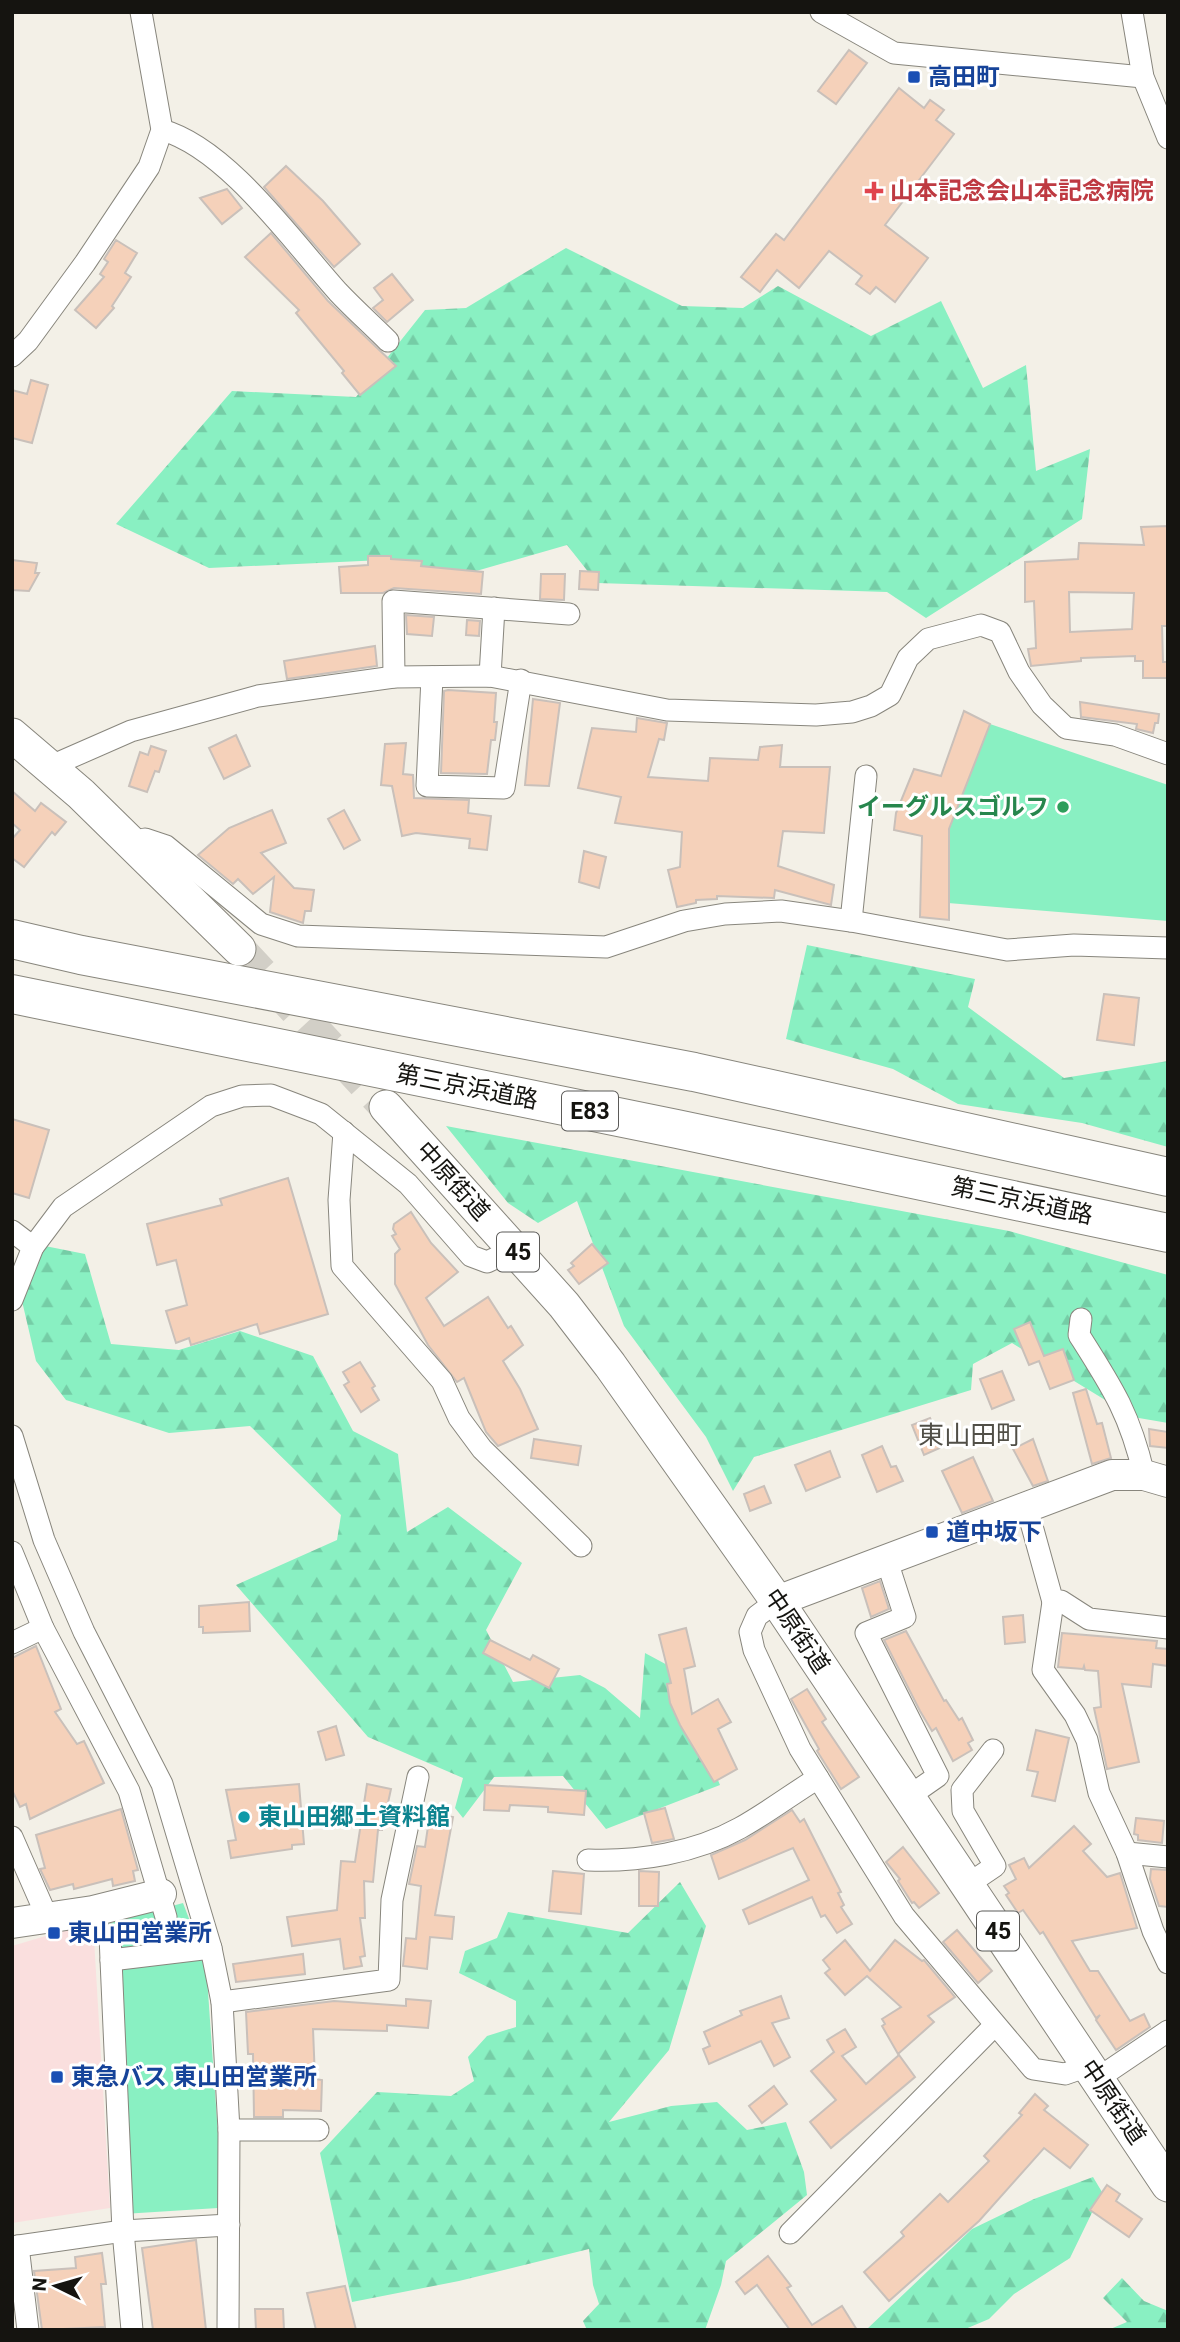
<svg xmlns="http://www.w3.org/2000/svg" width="1180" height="2342" font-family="Roboto,'Noto Sans JP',sans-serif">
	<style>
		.commercial { fill: #fadfde }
		.forest { fill: url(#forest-firs) }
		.park { fill: #89f0c2 }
		.building { fill: #f5d1ba; stroke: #c9c0ba; stroke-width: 2; fill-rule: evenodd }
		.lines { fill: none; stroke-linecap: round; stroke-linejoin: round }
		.primary-tunnel { stroke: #d2cfc7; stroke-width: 33; stroke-dasharray: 33 17; stroke-linecap: butt }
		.street-casing { stroke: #88867d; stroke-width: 23 }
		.secondary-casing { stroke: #88867d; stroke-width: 32 }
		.primary-casing { stroke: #88867d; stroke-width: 35 }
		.highway-casing { stroke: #88867d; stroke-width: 40 }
		.street { stroke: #fff; stroke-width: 21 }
		.secondary { stroke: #fff; stroke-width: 30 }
		.primary { stroke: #fff; stroke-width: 33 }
		.highway { stroke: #fff; stroke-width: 38 }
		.transit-dot { fill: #1a4fb4; stroke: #fff; stroke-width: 2.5 }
		.health-dot { fill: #e0444e; stroke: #fff; stroke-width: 2.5 }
		.leisure-dot { fill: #2e9e5b; stroke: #fff; stroke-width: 2.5 }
		.culture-dot { fill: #0f9aa8; stroke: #fff; stroke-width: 2.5 }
		.labels { text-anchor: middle; stroke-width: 6; stroke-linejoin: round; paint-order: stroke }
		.shield { fill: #fff; stroke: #5b5a58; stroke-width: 2 }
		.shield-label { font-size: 23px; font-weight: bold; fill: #151410 }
		.transit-label { font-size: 24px; font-weight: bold; fill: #164399; stroke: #fff; text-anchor: start }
		.health-label { font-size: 24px; font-weight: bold; fill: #be3a42; stroke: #fff; text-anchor: start }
		.leisure-label { font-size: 24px; font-weight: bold; fill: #27864d; stroke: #fff; text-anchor: end }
		.street-label { font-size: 24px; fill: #151410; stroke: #fff }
		.culture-label { font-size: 24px; font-weight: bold; fill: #0d838f; stroke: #fff; text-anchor: start }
		.neighbourhood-label { font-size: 26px; fill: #514f47; stroke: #fff }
	</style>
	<defs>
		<pattern id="forest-firs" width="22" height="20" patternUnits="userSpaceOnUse" patternTransform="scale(1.75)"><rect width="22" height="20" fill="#89f0c2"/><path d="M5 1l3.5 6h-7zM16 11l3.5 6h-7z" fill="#75cda6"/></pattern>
	</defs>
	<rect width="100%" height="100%" fill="#f3f0e7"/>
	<!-- commercial -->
	<polygon class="commercial" points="93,1922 110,2208 12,2223 12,1946"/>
	<!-- forest -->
	<g class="forest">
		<polygon points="566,248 682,306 743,308 778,286 871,336 941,301 983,388 1026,365 1036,471 1090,449 1082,519 926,618 887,592 597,583 567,545 438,582 404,559 209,568 116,524 232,391 356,397 425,310 466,308"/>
		<polygon points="807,945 975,979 968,1007 1064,1078 1168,1061 1168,1147 1082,1123 958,1104 893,1069 786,1039"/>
		<polygon points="446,1126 1009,1231 1168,1275 1168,1423 1133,1417 1012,1343 973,1364 971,1390 754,1457 733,1491 706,1437 624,1326 577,1201 538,1223 508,1203"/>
		<polygon points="45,1246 85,1254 111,1344 179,1350 240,1331 313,1356 353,1431 398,1454 407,1532 448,1507 522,1563 486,1630 513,1682 580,1675 605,1688 640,1718 645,1653 671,1667 720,1785 606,1829 563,1776 494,1777 463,1818 455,1808 463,1778 368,1737 236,1585 337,1540 341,1515 250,1426 169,1433 66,1400 36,1361 22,1301"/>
		<polygon points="680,1882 706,1926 669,2050 609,2122 671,2106 717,2102 747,2130 786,2122 804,2172 807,2195 726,2261 721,2285 705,2330 587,2330 583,2321 599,2304 593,2285 589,2249 459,2281 352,2302 320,2153 377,2092 451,2096 474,2081 468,2057 487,2036 516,2027 516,2001 459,1973 465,1951 497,1938 508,1912 628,1933"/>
		<polygon points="1093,2177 1102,2192 1070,2258 1014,2294 989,2319 963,2330 866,2330 972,2229 1034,2199"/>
		<polygon points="1122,2278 1144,2301 1168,2311 1168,2330 1108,2330 1127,2322 1103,2298"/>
	</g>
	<!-- park -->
	<g class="park">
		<polygon points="990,724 1168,785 1168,921 948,903 949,829"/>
		<polygon points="183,1903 206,1963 219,2149 218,2208 123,2214 103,1925"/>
	</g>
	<!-- building -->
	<g class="building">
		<polygon points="849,50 867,63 836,104 818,91"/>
		<polygon points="899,88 924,108 930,100 944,110 936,120 954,134 885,225 928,258 895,302 876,287 870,294 856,284 862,276 829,251 799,288 777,270 760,292 741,277 776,234 784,240"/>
		<polygon points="286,166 323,201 360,244 334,267 264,187"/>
		<polygon points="227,189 242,208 222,224 200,198"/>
		<polygon points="271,233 328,301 396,366 360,395 342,373 344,371 296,313 299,310 245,257"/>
		<polygon points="116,240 137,253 125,273 131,277 112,306 114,308 96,328 75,310 104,277 100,274 108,262 104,259"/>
		<polygon points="392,274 413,300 387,322 373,308 383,300 374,288"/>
		<polygon points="31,380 48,385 32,443 12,438 12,390 27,394"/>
		<path d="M1168 526V626H1162L1163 662H1168V678H1143V661H1135V656L1081 658V661L1031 666 1028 649 1036 648 1034 601 1025 602V562L1078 559 1079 543 1144 545 1141 527ZM1069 592 1134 593 1132 629 1070 632Z"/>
		<polygon points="368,556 391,556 391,559 422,561 421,566 483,572 481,594 394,588 383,593 341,593 339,567 368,565"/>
		<polygon points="12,560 37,563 35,573 39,573 29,591 12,590"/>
		<polygon points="580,571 599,572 598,590 579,589"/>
		<polygon points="541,574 565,574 564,600 540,599"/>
		<polygon points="406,615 434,617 432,636 407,634"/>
		<polygon points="467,620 480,621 479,636 466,635"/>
		<polygon points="375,646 377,666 287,679 284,661"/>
		<polygon points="448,690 496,693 494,722 497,722 495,740 491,740 487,774 441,773 444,691"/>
		<polygon points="533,699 560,703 549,786 525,785"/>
		<polygon points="1080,702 1159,714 1158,723 1155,723 1153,733 1136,729 1137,724 1081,717"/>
		<polygon points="964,711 990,724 949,829 949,920 920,917 922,836 894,830 896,813 914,769 941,776"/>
		<polygon points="637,718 667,723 664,740 659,739 648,777 708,781 710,758 758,760 760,747 782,745 780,767 830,767 824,833 783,831 778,866 834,885 831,905 775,890 774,898 717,896 717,899 696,900 696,903 677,907 668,870 680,867 682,832 615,823 621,797 578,788 592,728 636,732"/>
		<polygon points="236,735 250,766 224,779 209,748"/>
		<polygon points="406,743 403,774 413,775 414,798 469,800 468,813 491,816 487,850 469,848 470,839 416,833 402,836 392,786 381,785 385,744"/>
		<polygon points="151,746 166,751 159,772 155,771 147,792 129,786 140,752 148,755"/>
		<polygon points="12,791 35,811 41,803 66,822 55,835 52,832 24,867 12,858 12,839 20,830 12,823"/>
		<polygon points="272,810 286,843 261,853 294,888 314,890 311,911 305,911 303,923 270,912 274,877 253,894 238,879 233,884 198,855 229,828"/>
		<polygon points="344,810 360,840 344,849 328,819"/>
		<polygon points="584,851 606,857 599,888 579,882"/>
		<polygon points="1104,994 1139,998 1134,1045 1097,1040"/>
		<polygon points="12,1119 49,1130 29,1198 12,1193"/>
		<polygon points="288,1178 328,1314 260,1334 257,1324 191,1345 189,1338 176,1343 166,1311 187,1305 176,1260 157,1265 147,1224 222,1205 220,1199"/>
		<polygon points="411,1212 431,1243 458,1272 426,1298 444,1326 488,1297 508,1328 511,1326 523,1345 503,1361 520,1389 538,1429 498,1446 486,1432 464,1378 457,1382 428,1345 395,1284 395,1254 400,1249 392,1236 396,1234 393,1229 394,1224"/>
		<polygon points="592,1244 608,1263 579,1284 568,1270 574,1266 571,1263"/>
		<polygon points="1030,1322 1044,1356 1063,1349 1074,1380 1050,1389 1039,1361 1029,1365 1014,1329"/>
		<polygon points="360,1362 375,1386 372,1388 379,1400 361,1412 344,1385 349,1382 343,1372"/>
		<polygon points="1002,1371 1014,1400 992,1409 980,1379"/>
		<polygon points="1086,1389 1097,1424 1102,1423 1111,1458 1092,1464 1073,1393"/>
		<polygon points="930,1418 942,1447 924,1455 912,1425"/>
		<polygon points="1149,1429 1168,1432 1168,1448 1150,1446"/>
		<polygon points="534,1439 581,1446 578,1465 531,1458"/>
		<polygon points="1033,1439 1048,1481 1033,1486 1013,1449"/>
		<polygon points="882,1446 891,1467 896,1466 903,1481 877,1492 862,1455"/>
		<polygon points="830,1451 840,1477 806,1491 795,1465"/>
		<polygon points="973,1457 993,1501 962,1513 942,1471"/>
		<polygon points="764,1486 771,1503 750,1511 744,1494"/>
		<polygon points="880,1581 889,1609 871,1617 862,1588"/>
		<polygon points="249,1602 250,1631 203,1633 203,1627 199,1627 199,1606"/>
		<polygon points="1023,1615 1025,1642 1005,1644 1003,1617"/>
		<polygon points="686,1628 695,1666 684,1669 692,1714 718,1699 731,1722 718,1729 737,1769 714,1782 680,1725 670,1703 667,1684 671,1683 659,1635"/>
		<polygon points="906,1631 944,1701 946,1700 959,1720 962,1718 973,1740 968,1743 972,1750 953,1761 936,1728 932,1731 920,1711 884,1640"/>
		<polygon points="1062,1633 1157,1641 1156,1648 1168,1649 1168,1666 1153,1664 1151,1687 1122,1684 1139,1762 1107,1769 1094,1708 1101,1707 1098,1671 1085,1670 1084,1666 1083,1669 1058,1667"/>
		<polygon points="490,1640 530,1660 533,1655 559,1669 549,1688 483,1653"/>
		<polygon points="36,1646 61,1709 55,1712 77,1744 84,1741 104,1783 30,1819 26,1804 20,1807 12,1790 12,1658"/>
		<polygon points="807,1689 826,1719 822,1722 859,1777 841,1789 817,1751 819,1749 791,1699"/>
		<polygon points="336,1726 344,1755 326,1760 318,1732"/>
		<polygon points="1036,1730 1069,1738 1055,1801 1032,1796 1038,1772 1027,1770"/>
		<polygon points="299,1784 304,1844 292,1845 292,1849 231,1858 228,1841 236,1840 226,1790"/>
		<polygon points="367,1784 391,1789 382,1830 378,1830 373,1882 364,1881 365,1918 360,1918 365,1956 360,1957 362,1966 344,1969 340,1939 292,1946 287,1917 337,1910 341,1861 355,1862"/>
		<polygon points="485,1785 586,1791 584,1815 548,1812 548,1807 510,1805 509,1811 484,1810"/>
		<polygon points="665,1808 674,1839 652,1843 644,1813"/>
		<polygon points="121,1809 138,1870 133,1871 135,1881 113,1886 112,1879 74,1889 73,1884 50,1890 40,1869 45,1868 36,1835"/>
		<polygon points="792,1810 800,1822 804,1819 841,1892 838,1893 844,1905 841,1907 852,1924 837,1933 825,1915 821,1917 812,1897 749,1924 743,1910 809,1880 793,1848 719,1879 711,1855 745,1840"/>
		<polygon points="430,1813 453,1817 435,1915 454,1917 452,1939 430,1937 427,1969 403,1966 406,1938 416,1939 421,1886 409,1884 417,1846 425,1847"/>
		<polygon points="1136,1818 1164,1821 1162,1843 1138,1840 1138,1835 1134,1834"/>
		<polygon points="1074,1826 1091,1844 1083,1851 1107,1877 1120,1873 1137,1928 1072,1941 1090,1971 1098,1971 1130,2021 1144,2014 1150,2027 1116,2050 1096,2020 1100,2015 1096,2018 1043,1932 1040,1934 1023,1910 1018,1913 1006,1895 1009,1893 1004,1886 1016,1879 1009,1865 1024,1858 1029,1868"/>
		<polygon points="903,1847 939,1893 919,1908 914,1902 912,1903 898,1881 900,1879 886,1862"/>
		<polygon points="1151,1869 1168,1870 1168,1907 1159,1906 1150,1879"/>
		<polygon points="553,1871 584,1874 581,1914 549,1911"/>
		<polygon points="639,1871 659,1872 658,1906 639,1906"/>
		<polygon points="957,1930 992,1971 978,1983 943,1942"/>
		<polygon points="845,1940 870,1971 895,1940 922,1961 924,1960 955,1997 928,2016 934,2022 898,2054 882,2026 885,2024 882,2019 901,2007 867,1976 845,1995 825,1973 830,1969 823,1960"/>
		<polygon points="303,1954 305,1974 236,1982 233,1964"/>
		<polygon points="781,1996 789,2018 772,2023 790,2057 774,2066 761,2041 709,2064 703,2049 710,2046 704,2032 742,2015 740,2011"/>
		<polygon points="406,1999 431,2001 428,2028 387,2025 387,2031 313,2029 315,2079 322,2080 321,2111 283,2110 283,2117 254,2117 253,2054 248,2054 246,2012 334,2001 406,2006"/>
		<polygon points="845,2029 856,2047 842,2056 866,2084 899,2055 915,2077 831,2148 810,2122 836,2100 811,2071 834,2052 827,2040"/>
		<polygon points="774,2086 787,2104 762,2123 749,2106"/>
		<polygon points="1035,2094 1048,2106 1044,2110 1088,2145 1070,2168 1044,2148 979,2221 889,2301 864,2272 904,2236 901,2232 940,2194 948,2202 989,2161 984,2156 1022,2115 1019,2113"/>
		<polygon points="1107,2185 1120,2194 1116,2201 1142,2219 1129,2237 1090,2210"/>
		<polygon points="196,2240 206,2330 153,2330 142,2248"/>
		<polygon points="102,2253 106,2284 101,2284 105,2327 42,2330 34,2271 76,2268 75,2257"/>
		<polygon points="768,2256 791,2286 787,2288 812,2325 842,2306 857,2330 790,2330 757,2285 745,2294 736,2282"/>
		<polygon points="345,2286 356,2330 316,2330 307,2293"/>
		<polygon points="255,2309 283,2309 284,2330 256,2330"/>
	</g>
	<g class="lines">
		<!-- primary-tunnel -->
		<polyline class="primary-tunnel" points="239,949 386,1107"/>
		<defs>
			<g id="street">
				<polyline points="821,12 894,53 1143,77"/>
				<polyline points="1132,12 1143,77 1168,138"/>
				<path d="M162 130C227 148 293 242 338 292 354 309 372 325 388 341"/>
				<polyline points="12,356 28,341 85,263 149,167 162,130 141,12"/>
				<polyline points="490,676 494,608"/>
				<polyline points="394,677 393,601 569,614"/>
				<polyline points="432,677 427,786 504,788 521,680"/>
				<polyline points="51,766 131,731 258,696 394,677 490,676 667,710 816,715 852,712 871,706 890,695 908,658 928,639 981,625 1000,632 1019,672 1042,705 1066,728 1115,735 1168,754"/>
				<polyline points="130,843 145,839 166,846 261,924 298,936 606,947 684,921 725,914 781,911 851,921 1007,950 1074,945 1168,948"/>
				<polyline points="851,921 866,776"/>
				<polyline points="344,1132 339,1200 342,1266 442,1381 459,1418 482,1449 581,1546"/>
				<polyline points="12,1231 33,1247"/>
				<polyline points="12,1300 33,1247 63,1207 211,1106 242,1096 271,1095 321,1114 408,1184 471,1256 487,1262 515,1249"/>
				<path d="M1081 1319 1079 1335C1112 1387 1130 1414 1144 1475"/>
				<polyline points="12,1436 44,1540 84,1632 162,1784 211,1948 222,2002 229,2130 228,2330"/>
				<polyline points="1027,1508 1053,1602 1061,1601 1089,1619 1168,1628"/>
				<polyline points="12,1552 43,1628 129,1791 166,1917"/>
				<polyline points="887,1561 905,1617 866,1633 938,1776 908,1797"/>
				<polyline points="777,1601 757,1616 750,1632 754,1650 800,1749 904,1916 1033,2069 1065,2074 1088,2066"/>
				<polyline points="1053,1602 1043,1670 1075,1715 1087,1740 1099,1793 1127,1853 1153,1931 1168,1963"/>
				<polyline points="12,1643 43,1628"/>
				<polyline points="12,1837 48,1919"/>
				<polyline points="1127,1853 1168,1857"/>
				<path d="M588 1860C639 1862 695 1853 740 1828 767 1813 792 1794 818 1778"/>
				<polyline points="967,1885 995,1866 963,1811 962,1790 993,1750"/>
				<polyline points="110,1935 111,1960 211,1948"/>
				<polyline points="111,1960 123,2231 132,2330"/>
				<polyline points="222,2002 389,1980 392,1900 418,1777"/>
				<polyline points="1097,2079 1168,2031"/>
				<polyline points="229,2130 318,2130"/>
				<polyline points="790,2233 994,2026"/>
				<polyline points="18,2246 28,2330"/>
				<polyline points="12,2247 123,2231 229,2225"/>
			</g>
			<g id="secondary">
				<polyline points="777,1601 1112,1475 1144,1475 1168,1482"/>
				<polyline points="12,1923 93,1911 161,1894"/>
			</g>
			<g id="primary">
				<polyline points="12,735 81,794 239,949"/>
				<polyline points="386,1107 564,1305 610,1365 777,1601 1168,2185"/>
			</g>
			<g id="highway">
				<polyline points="12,939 81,955 694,1072 1168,1177"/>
				<polyline points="12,994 677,1129 1168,1233"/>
			</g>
		</defs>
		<!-- street casing -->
		<use href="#street" class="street-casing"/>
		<!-- secondary casing -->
		<use href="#secondary" class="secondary-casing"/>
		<!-- primary casing -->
		<use href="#primary" class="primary-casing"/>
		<!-- highway casing -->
		<use href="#highway" class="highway-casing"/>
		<!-- street -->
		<use href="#street" class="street"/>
		<!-- secondary -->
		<use href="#secondary" class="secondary"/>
		<!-- primary -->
		<use href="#primary" class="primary"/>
		<!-- highway -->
		<use href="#highway" class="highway"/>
	</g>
	<!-- markers -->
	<g class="transit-dot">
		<rect x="907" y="70" width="14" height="14" rx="3.5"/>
		<rect x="925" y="1525" width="14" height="14" rx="3.5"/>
		<rect x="47" y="1926" width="14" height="14" rx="3.5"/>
		<rect x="50" y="2070" width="14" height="14" rx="3.5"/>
	</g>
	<path class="health-dot" d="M870.5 180.5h7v7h7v7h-7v7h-7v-7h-7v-7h7z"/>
	<circle class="leisure-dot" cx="1063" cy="807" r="7"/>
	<circle class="culture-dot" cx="244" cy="1817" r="7"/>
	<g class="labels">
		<!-- shield labels -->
		<g class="shield">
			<rect x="562" y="1091.5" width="56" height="39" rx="5"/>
			<rect x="497" y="1232.5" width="42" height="39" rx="5"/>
			<rect x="977" y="1911.5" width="42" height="39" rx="5"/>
		</g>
		<g class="shield-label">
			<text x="590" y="1119">E83</text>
			<text x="518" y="1260">45</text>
			<text x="998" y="1939">45</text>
		</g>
		<!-- transit labels -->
		<g class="transit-label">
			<text x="928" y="85">高田町</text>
			<text x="946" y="1540">道中坂下</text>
			<text x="68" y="1941">東山田営業所</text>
			<text x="71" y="2085">東急バス 東山田営業所</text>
		</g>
		<!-- health labels -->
		<g class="health-label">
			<text x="890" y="199">山本記念会山本記念病院</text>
		</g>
		<!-- leisure labels -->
		<g class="leisure-label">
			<text x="1049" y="815">イーグルスゴルフ</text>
		</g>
		<!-- street labels -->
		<g class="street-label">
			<text transform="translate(467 1087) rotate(11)" y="8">第三京浜道路</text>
			<text transform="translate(453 1181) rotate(48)" y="8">中原街道</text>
			<text transform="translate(1022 1201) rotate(12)" y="8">第三京浜道路</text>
			<text transform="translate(797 1631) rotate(56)" y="8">中原街道</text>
			<text transform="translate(1113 2102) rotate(56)" y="8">中原街道</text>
		</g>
		<!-- culture labels -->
		<g class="culture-label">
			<text x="258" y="1825">東山田郷土資料館</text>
		</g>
		<!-- neighbourhood labels -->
		<g class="neighbourhood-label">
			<text x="970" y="1444">東山田町</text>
		</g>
	</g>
	<!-- border -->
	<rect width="1180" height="2342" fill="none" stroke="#151410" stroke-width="28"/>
	<!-- north arrow -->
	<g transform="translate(56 2286) rotate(275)" stroke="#ffffff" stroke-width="5" paint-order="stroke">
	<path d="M0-5L12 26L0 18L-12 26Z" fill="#151410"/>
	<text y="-10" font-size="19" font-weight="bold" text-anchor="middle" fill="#151410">N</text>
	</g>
</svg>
